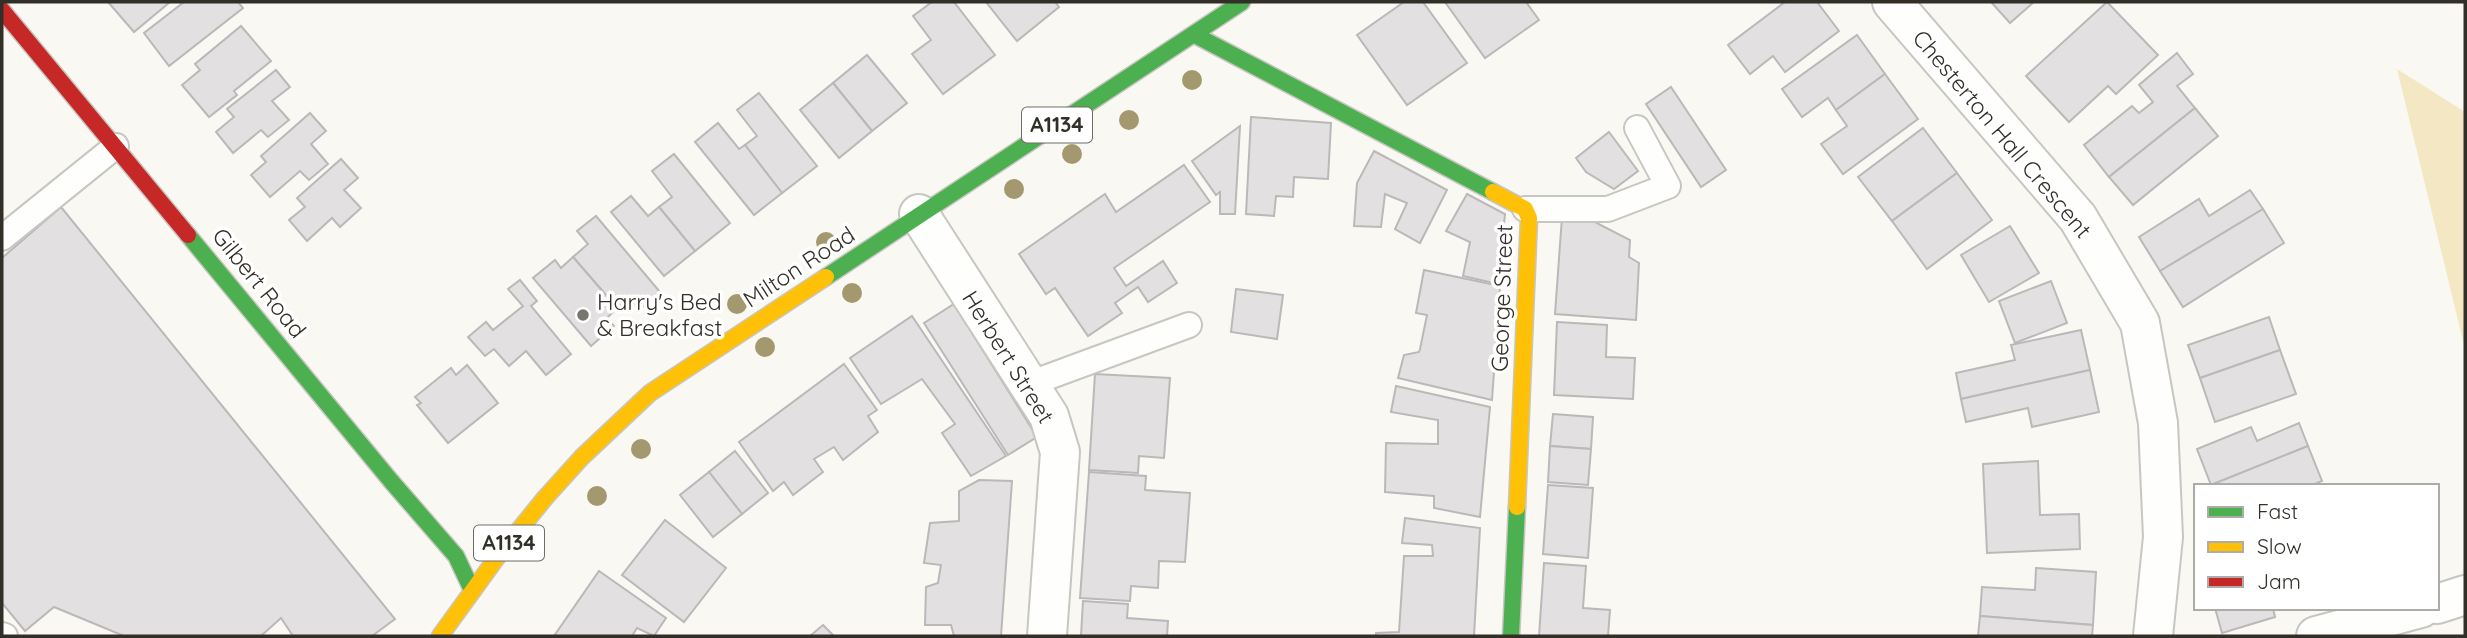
<svg xmlns="http://www.w3.org/2000/svg" width="2467" height="638" font-family="Quicksand,sans-serif">
	<style>
		.green { fill: #f4e7c3 }
		.building { fill: #e3e0e1; stroke: #bab8b8; stroke-width: 2 }
		.lines { fill: none; stroke-linecap: round; stroke-linejoin: round }
		.lane-casing { stroke: #c8c6c0; stroke-width: 28 }
		.street-casing { stroke: #c8c6c0; stroke-width: 42 }
		.fast-casing { stroke: #c8c6c0; stroke-width: 19 }
		.slow-casing { stroke: #c8c6c0; stroke-width: 19 }
		.jam-casing { stroke: #c8c6c0; stroke-width: 19 }
		.lane { stroke: #fefefd; stroke-width: 24 }
		.street { stroke: #fefefd; stroke-width: 38 }
		.fast { stroke: #4caf50; stroke-width: 16 }
		.slow { stroke: #ffc107; stroke-width: 16 }
		.jam { stroke: #c62828; stroke-width: 16 }
		.tree { fill: #a4986f }
		.poi-dot { fill: #78756f; stroke: #fff; stroke-width: 2.5 }
		.labels { text-anchor: middle; stroke-width: 7; stroke-linejoin: round; paint-order: stroke }
		.shield { fill: #fff; stroke: #706d68; stroke-width: 2 }
		.shield-label { font-size: 21px; font-weight: bold; fill: #322f28 }
		.street-label { font-size: 23px; fill: #322f28; stroke: #fff }
		.poi-label { font-size: 23px; fill: #322f28; stroke: #fff; text-anchor: start }
	</style>
	<rect width="100%" height="100%" fill="#faf8f2"/>
	<!-- green -->
	<polygon class="green" points="2397,69 2465,112 2465,349"/>
	<!-- building -->
	<g class="building">
		<polygon points="108,2 170,2 134,32"/>
		<polygon points="184,2 238,2 243,8 169,66 144,33"/>
		<polygon points="932,2 954,2 995,55 943,94 912,54 931,40 913,16"/>
		<polygon points="986,2 1055,2 1059,7 1017,41"/>
		<polygon points="1404,2 1423,2 1467,63 1407,105 1357,35"/>
		<polygon points="1445,2 1526,2 1539,20 1485,58"/>
		<polygon points="1785,2 1817,2 1839,31 1785,72 1773,56 1750,74 1728,45"/>
		<polygon points="1991,2 2034,2 2010,23"/>
		<polygon points="2107,2 2158,55 2116,94 2108,86 2069,122 2026,76"/>
		<polygon points="241,26 271,61 234,91 237,95 209,117 182,85 200,70 195,64"/>
		<polygon points="1857,35 1885,74 1836,110 1828,98 1802,117 1782,89"/>
		<polygon points="2177,53 2193,74 2177,86 2195,108 2109,177 2084,145 2132,106 2139,113 2153,102 2139,85"/>
		<polygon points="867,55 907,103 872,131 833,83"/>
		<polygon points="276,70 290,87 272,101 289,120 268,137 261,130 233,153 216,132 234,117 227,109"/>
		<polygon points="1885,74 1918,119 1843,174 1821,144 1847,126 1836,110"/>
		<polygon points="833,83 872,131 839,158 800,110"/>
		<polygon points="1671,87 1726,170 1701,187 1646,104"/>
		<polygon points="759,93 817,166 782,193 745,145 757,136 737,110"/>
		<polygon points="2195,108 2218,136 2133,205 2109,177"/>
		<polygon points="310,113 326,131 311,144 328,164 309,180 300,171 270,197 251,175 266,162 261,156"/>
		<polygon points="1251,117 1331,123 1328,179 1294,177 1293,197 1276,196 1274,216 1246,214"/>
		<polygon points="718,123 739,149 745,145 782,193 754,215 695,142"/>
		<polygon points="1240,126 1235,214 1220,214 1220,192 1216,195 1192,161"/>
		<polygon points="1923,128 1957,173 1892,221 1858,177"/>
		<polygon points="1609,132 1638,171 1614,189 1586,172 1576,158"/>
		<polygon points="1374,151 1447,190 1420,243 1395,229 1407,203 1385,194 1381,227 1354,226 1357,183"/>
		<polygon points="674,154 730,223 695,251 659,207 672,197 652,171"/>
		<polygon points="341,159 358,178 344,190 361,208 340,227 332,218 307,241 289,220 305,207 297,198"/>
		<polygon points="1184,165 1210,202 1114,268 1126,286 1163,261 1177,283 1148,302 1138,287 1115,303 1122,313 1088,336 1055,288 1046,294 1019,254 1105,194 1116,212"/>
		<polygon points="1957,173 1992,220 1927,269 1892,221"/>
		<polygon points="2250,190 2263,209 2160,271 2139,237 2199,199 2209,216"/>
		<polygon points="1467,194 1505,214 1498,284 1463,276 1470,242 1446,231"/>
		<polygon points="631,196 648,216 659,207 695,251 664,276 611,212"/>
		<polygon points="61,207 395,619 372,636 293,636 281,618 261,636 124,636 54,607 25,631 2,603 2,258"/>
		<polygon points="2263,209 2284,243 2183,307 2160,271"/>
		<polygon points="596,216 660,292 639,310 629,299 617,308 573,257 588,244 577,231"/>
		<polygon points="1562,217 1591,220 1630,240 1629,257 1639,263 1636,320 1555,314"/>
		<polygon points="2010,226 2039,273 1989,302 1961,255"/>
		<polygon points="573,257 617,308 607,318 614,326 591,346 533,278 555,260 561,268"/>
		<polygon points="1424,270 1500,286 1492,400 1398,378 1404,355 1419,352 1420,349 1427,315 1416,313"/>
		<polygon points="520,280 537,301 531,306 571,354 546,375 526,351 509,366 494,349 485,356 468,337 486,322 493,330 523,306 508,289"/>
		<polygon points="2051,281 2067,323 2015,343 1999,301"/>
		<polygon points="1236,289 1283,295 1277,339 1231,332"/>
		<polygon points="954,304 1037,437 1008,455 924,323"/>
		<polygon points="912,316 1006,456 971,476 942,433 955,424 922,379 881,404 850,358"/>
		<polygon points="2269,317 2280,350 2200,378 2188,345"/>
		<polygon points="1557,322 1607,325 1606,357 1635,358 1633,399 1554,395"/>
		<polygon points="2081,330 2090,370 1961,399 1956,373 2015,360 2011,345"/>
		<polygon points="2280,350 2296,394 2215,422 2200,378"/>
		<polygon points="844,364 877,410 868,416 878,432 843,460 834,447 814,459 823,472 793,495 784,482 773,491 739,442"/>
		<polygon points="467,365 498,403 448,443 417,405 421,403 415,397 451,368 456,375"/>
		<polygon points="2090,370 2099,412 2032,427 2028,408 1966,422 1961,399"/>
		<polygon points="1095,374 1170,378 1164,458 1139,456 1138,473 1089,470"/>
		<polygon points="1396,386 1490,407 1480,517 1434,508 1434,496 1385,492 1386,443 1438,444 1438,420 1391,412"/>
		<polygon points="1553,414 1593,417 1591,449 1550,446"/>
		<polygon points="2299,423 2308,446 2211,485 2197,449 2251,427 2257,441"/>
		<polygon points="1550,446 1591,449 1588,485 1548,482"/>
		<polygon points="2308,446 2322,481 2310,486 2211,485"/>
		<polygon points="735,451 768,493 742,514 709,472"/>
		<polygon points="2038,461 2040,515 2079,514 2080,549 1987,553 1983,464"/>
		<polygon points="709,472 742,514 713,537 680,495"/>
		<polygon points="1089,472 1146,476 1145,490 1190,493 1185,562 1159,561 1158,588 1131,586 1130,601 1080,598"/>
		<polygon points="979,480 1012,481 1001,636 954,636 951,625 925,625 926,587 938,583 941,565 924,563 930,523 959,521 959,491"/>
		<polygon points="1548,485 1593,488 1588,558 1543,554"/>
		<polygon points="1405,518 1480,528 1474,636 1376,636 1376,633 1399,632 1404,556 1433,556 1432,545 1402,543"/>
		<polygon points="665,520 726,568 684,622 622,575"/>
		<polygon points="1544,563 1586,566 1583,608 1610,610 1608,636 1539,636"/>
		<polygon points="2036,568 2096,572 2093,625 1980,616 1982,587 2035,590"/>
		<polygon points="599,571 666,618 654,636 637,628 632,636 554,636"/>
		<polygon points="1083,601 1128,604 1127,618 1168,621 1167,636 1081,636"/>
		<polygon points="2215,608 2273,608 2275,617 2222,633"/>
		<polygon points="1980,616 2093,625 2092,636 1978,636"/>
		<polygon points="823,625 834,636 810,636"/>
	</g>
	<g class="lines">
		<defs>
			<g id="lane">
				<polyline points="1525,209 1608,209 1668,186 1637,128"/>
				<polyline points="2,238 116,146"/>
				<polyline points="1029,384 1189,325"/>
				<polyline points="2,635 5,636"/>
			</g>
			<g id="street">
				<polyline points="1892,2 2078,218 2140,323 2158,423 2163,537 2153,636"/>
				<polyline points="919,214 1049,416 1060,452 1047,636"/>
				<polyline points="2437,604 2465,595"/>
				<polyline points="2316,636 2421,608"/>
			</g>
			<g id="fast">
				<polyline points="1195,35 1493,192"/>
				<polyline points="188,235 391,481 456,556 472,590"/>
				<polyline points="826,277 1242,2"/>
				<polyline points="1511,636 1517,507"/>
			</g>
			<g id="slow">
				<polyline points="1493,192 1525,209 1529,218 1517,507"/>
				<polyline points="440,636 498,556 545,498 582,457 650,393 826,277"/>
			</g>
			<polyline id="jam" points="2,10 188,235"/>
		</defs>
		<!-- lane casing -->
		<use href="#lane" class="lane-casing"/>
		<!-- street casing -->
		<use href="#street" class="street-casing"/>
		<!-- fast casing -->
		<use href="#fast" class="fast-casing"/>
		<!-- slow casing -->
		<use href="#slow" class="slow-casing"/>
		<!-- jam casing -->
		<use href="#jam" class="jam-casing"/>
		<!-- lane -->
		<use href="#lane" class="lane"/>
		<!-- street -->
		<use href="#street" class="street"/>
		<!-- fast -->
		<use href="#fast" class="fast"/>
		<!-- slow -->
		<use href="#slow" class="slow"/>
		<!-- jam -->
		<use href="#jam" class="jam"/>
	</g>
	<!-- trees -->
	<g class="tree">
		<circle cx="1192" cy="80" r="10"/>
		<circle cx="1129" cy="120" r="10"/>
		<circle cx="1072" cy="154" r="10"/>
		<circle cx="1014" cy="189" r="10"/>
		<circle cx="826" cy="242" r="10"/>
		<circle cx="852" cy="293" r="10"/>
		<circle cx="737" cy="304" r="10"/>
		<circle cx="765" cy="347" r="10"/>
		<circle cx="641" cy="449" r="10"/>
		<circle cx="597" cy="496" r="10"/>
	</g>
	<!-- markers -->
	<circle class="poi-dot" cx="583" cy="315" r="7"/>
	<g class="labels">
		<!-- shield labels -->
		<g class="shield">
			<rect x="1022" y="107.5" width="70" height="35" rx="5"/>
			<rect x="474" y="525.5" width="70" height="35" rx="5"/>
		</g>
		<g class="shield-label">
			<text x="1057" y="132">A1134</text>
			<text x="509" y="550">A1134</text>
		</g>
		<!-- street labels -->
		<g class="street-label">
			<text transform="translate(2002 134) rotate(50)" y="8">Chesterton Hall Crescent</text>
			<text transform="translate(799 267) rotate(-33)" y="8">Milton Road</text>
			<text transform="translate(259 283) rotate(51)" y="8">Gilbert Road</text>
			<text transform="translate(1502 298) rotate(-88)" y="8">George Street</text>
			<text transform="translate(1008 357) rotate(58)" y="8">Herbert Street</text>
		</g>
		<!-- poi labels -->
		<g class="poi-label">
			<text x="597" y="310">Harry's Bed<tspan x="597" dy="26">&amp; Breakfast</tspan></text>
		</g>
	</g>
	<!-- border -->
	<rect width="2467" height="638" fill="none" stroke="#322f28" stroke-width="7"/>
	<!-- legend -->
	<rect x="2194" y="484" width="245" height="126" fill="#ffffff" stroke="#adaca9" stroke-width="2"/>
	<rect x="2208" y="507" width="35" height="10" fill="#4caf50" stroke="#adaca9" stroke-width="2"/>
	<text x="2257" y="519" font-size="21" fill="#322f28">Fast</text>
	<rect x="2208" y="542" width="35" height="10" fill="#ffc107" stroke="#adaca9" stroke-width="2"/>
	<text x="2257" y="554" font-size="21" fill="#322f28">Slow</text>
	<rect x="2208" y="577" width="35" height="10" fill="#c62828" stroke="#adaca9" stroke-width="2"/>
	<text x="2257" y="589" font-size="21" fill="#322f28">Jam</text>
</svg>
